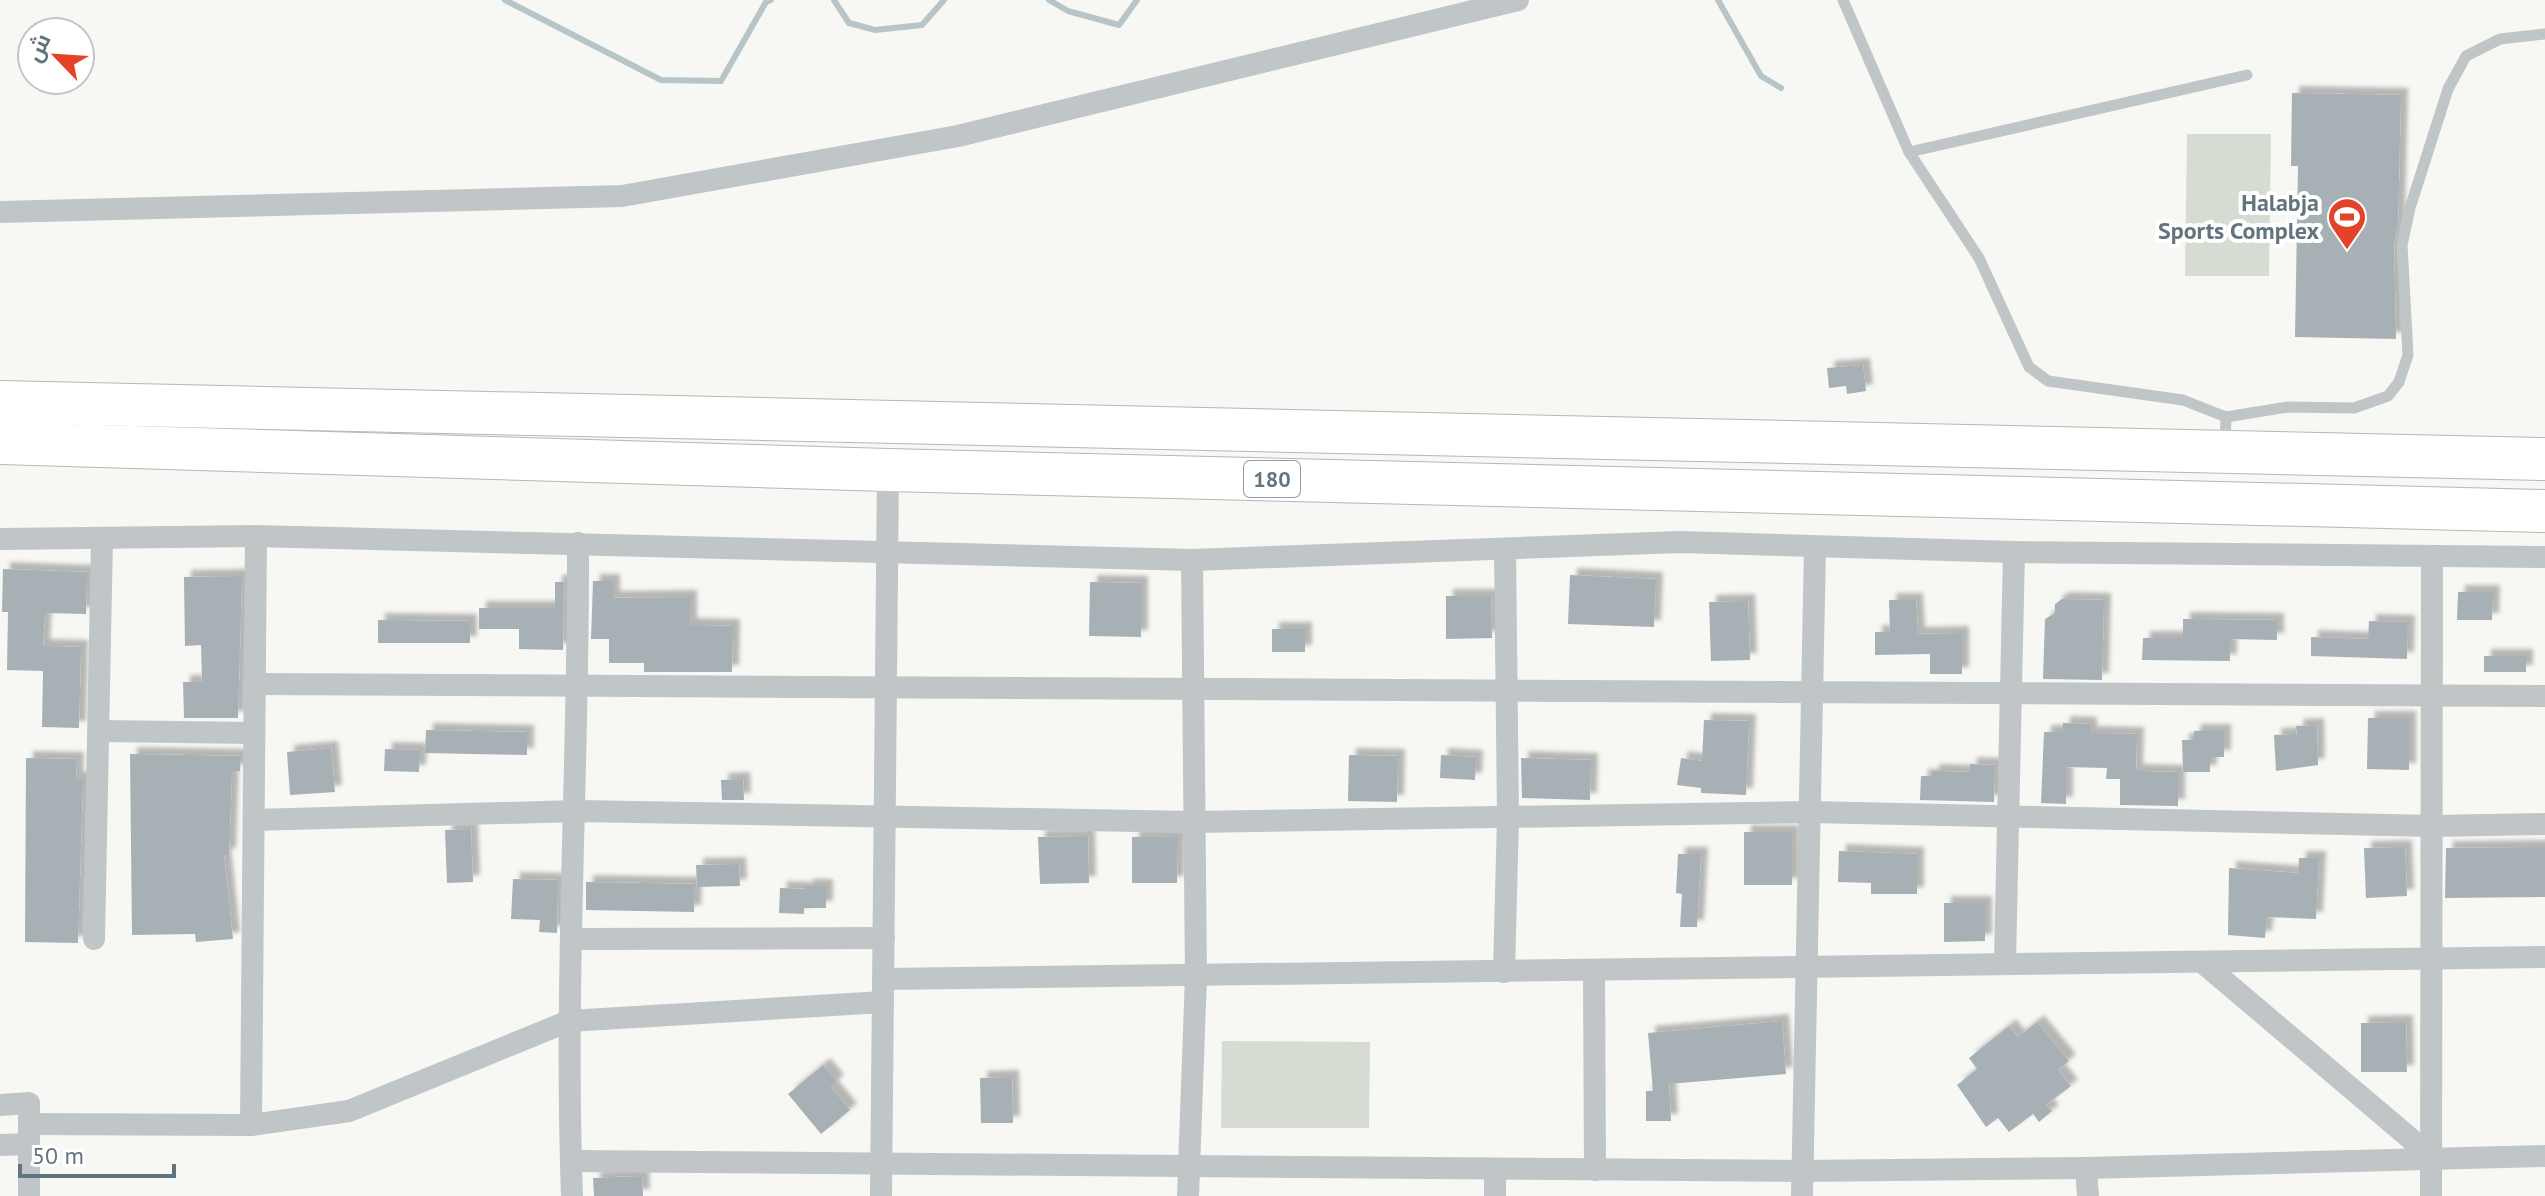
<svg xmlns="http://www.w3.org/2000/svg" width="2545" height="1196" font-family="'PT Sans',Cairo,sans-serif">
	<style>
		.green { fill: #d7dcd3 }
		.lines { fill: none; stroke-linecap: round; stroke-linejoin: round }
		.stream { stroke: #b7c5c8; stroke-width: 6 }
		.building { fill: #a7b1b5; filter: url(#shadow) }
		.highway-casing { stroke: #b4b8bb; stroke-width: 44 }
		.lane { stroke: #c0c5c8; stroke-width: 11 }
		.street { stroke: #c0c5c8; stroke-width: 22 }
		.highway { stroke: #fff; stroke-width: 42 }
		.labels { text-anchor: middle; stroke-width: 8; stroke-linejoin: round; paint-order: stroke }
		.shield { fill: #fff; stroke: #919ea5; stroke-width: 2 }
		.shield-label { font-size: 22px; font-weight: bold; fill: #62757f }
		.poi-label { font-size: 24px; font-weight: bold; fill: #62757f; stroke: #fff; text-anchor: end }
	</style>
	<defs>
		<filter id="shadow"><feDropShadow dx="7" dy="-7" stdDeviation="2" flood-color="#0004"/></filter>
	</defs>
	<rect width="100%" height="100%" fill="#f7f7f4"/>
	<!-- green -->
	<g class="green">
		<polygon points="2187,134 2271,134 2269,276 2185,276"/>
		<polygon points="1222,1041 1370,1042 1369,1128 1221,1128"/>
	</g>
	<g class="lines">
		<!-- stream -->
		<g class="stream">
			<polyline points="505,0 661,80 721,81 766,2 771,0"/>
			<polyline points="834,0 849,23 875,30 922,25 944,0"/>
			<polyline points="1049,0 1068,11 1119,25 1137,0"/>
			<polyline points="1718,0 1761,76 1781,88"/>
		</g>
	</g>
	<!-- building -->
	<g class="building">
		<polygon points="2292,93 2401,95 2398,223 2394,245 2396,339 2295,337 2298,166 2291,166"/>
		<polygon points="1863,365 1866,391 1847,394 1846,386 1829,388 1827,368"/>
		<polygon points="3,569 87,572 86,614 45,613 43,646 81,647 79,728 42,727 43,671 7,670 8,612 2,612"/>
		<polygon points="1570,575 1656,579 1654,627 1568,624"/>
		<polygon points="242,576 238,718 184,718 183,682 202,682 201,645 185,646 184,577"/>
		<polygon points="593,581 613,581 613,598 690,597 690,625 733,626 732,672 644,672 644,663 609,663 609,639 591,639"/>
		<polygon points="555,582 564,582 563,650 519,649 519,629 479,629 479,608 555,608"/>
		<polygon points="1090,582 1141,583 1141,637 1089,636"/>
		<polygon points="2458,592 2493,592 2492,620 2457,620"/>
		<polygon points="1446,596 1491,596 1492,638 1446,639"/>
		<polygon points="2062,599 2104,600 2102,680 2043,679 2045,619 2055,613 2055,604"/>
		<polygon points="1889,600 1916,600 1918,634 1962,633 1962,674 1930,674 1930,654 1875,655 1875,632 1890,632"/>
		<polygon points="1748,601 1750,660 1711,661 1709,602"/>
		<polygon points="2183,619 2277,620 2277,640 2230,639 2230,661 2142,660 2143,638 2183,638"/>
		<polygon points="378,620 470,621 470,643 378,643"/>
		<polygon points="2369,621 2408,622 2407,659 2311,656 2311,637 2368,639"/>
		<rect x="1272" y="629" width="33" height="23"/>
		<rect x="2484" y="656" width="42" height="16"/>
		<polygon points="2368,718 2409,718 2409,770 2367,769"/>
		<polygon points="1704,720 1749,721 1746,795 1701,793 1701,788 1677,785 1681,758 1702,761"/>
		<polygon points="2063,723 2090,724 2090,733 2137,734 2136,771 2178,772 2178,806 2120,805 2120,779 2106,779 2107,768 2066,767 2066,804 2041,803 2044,732 2063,732"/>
		<polygon points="2317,725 2318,765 2276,771 2274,735 2297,734 2296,726"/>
		<polygon points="426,730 527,732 527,755 425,753"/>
		<polygon points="2194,731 2224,731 2224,757 2210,757 2210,772 2183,772 2182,740 2193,740"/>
		<polygon points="331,748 335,792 290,795 287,752"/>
		<polygon points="385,749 420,750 419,772 384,771"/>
		<polygon points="130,754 240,756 240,771 232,771 229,855 224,855 233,939 196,942 195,934 132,935"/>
		<polygon points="1349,755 1398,756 1397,802 1348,801"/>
		<polygon points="1441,755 1476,757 1475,780 1440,778"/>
		<polygon points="26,758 77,759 76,778 83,780 78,943 25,942"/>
		<polygon points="1521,758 1591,760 1590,800 1522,798"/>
		<polygon points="1970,764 1995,765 1994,802 1920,800 1921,776 1932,776 1932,771 1970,772"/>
		<polygon points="743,779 744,800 722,800 721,780"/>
		<polygon points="471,829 473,882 447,883 445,830"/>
		<rect x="1744" y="832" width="48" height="53"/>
		<polygon points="1088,836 1089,883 1040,884 1038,837"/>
		<polygon points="1132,837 1178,837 1177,883 1132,883"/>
		<polygon points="2405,847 2407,896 2366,898 2364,848"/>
		<polygon points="2545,847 2545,897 2445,898 2446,848"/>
		<polygon points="1839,851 1917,854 1917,894 1871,894 1871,883 1838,882"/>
		<polygon points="1678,854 1701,854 1697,927 1680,927 1682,894 1676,893"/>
		<polygon points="2299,858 2319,858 2316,919 2267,917 2265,938 2228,935 2229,868 2298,873"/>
		<polygon points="739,864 740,886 697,887 696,865"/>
		<polygon points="513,879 558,880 557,933 539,932 540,920 511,919"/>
		<polygon points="586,882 695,884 694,912 586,910"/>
		<polygon points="806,886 826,886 826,908 804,908 804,914 779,913 780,888 806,889"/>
		<polygon points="1944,903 1985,903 1985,941 1944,942"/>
		<polygon points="1782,1021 1786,1074 1669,1084 1671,1121 1646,1121 1646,1091 1653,1091 1648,1033"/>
		<polygon points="2037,1022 2069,1061 2058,1070 2071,1086 2046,1105 2052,1111 2039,1122 2033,1114 2009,1132 1998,1118 1986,1127 1957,1085 1977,1069 1969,1058 2009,1026 2018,1037"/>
		<polygon points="2406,1022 2407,1072 2361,1072 2361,1023"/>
		<polygon points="823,1065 837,1081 831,1087 850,1110 821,1134 788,1094"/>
		<polygon points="1012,1077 1013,1123 981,1123 980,1078"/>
		<polygon points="642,1176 643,1196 594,1196 593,1178"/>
	</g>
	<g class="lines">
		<defs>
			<g id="highway">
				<polyline points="0,402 2545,459"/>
				<polyline points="0,443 888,470 2545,511"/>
			</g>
		</defs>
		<!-- highway casing -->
		<use href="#highway" class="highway-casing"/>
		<!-- lane -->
		<g class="lane">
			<polyline points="1843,0 1909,152 1979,258 2029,367 2048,381 2183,400 2226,417"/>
			<polyline points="1909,152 2247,75"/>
			<polyline points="2225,443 2226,417 2288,407 2354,408 2388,396 2399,382 2408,355 2402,245 2410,208 2448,89 2466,56 2500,39 2545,34"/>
		</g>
		<!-- street -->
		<g class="street">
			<polyline points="0,212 622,196 958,136 1518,0"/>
			<polyline points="0,539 256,536 1192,560 1680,542 2014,552 2545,557"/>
			<polyline points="255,684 2545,696"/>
			<polyline points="100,731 254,733"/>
			<polyline points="254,820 577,811 1192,822 1811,812 2432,826 2545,824"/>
			<polyline points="94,939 102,539"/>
			<polyline points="573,939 884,938"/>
			<polyline points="2005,961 2014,552"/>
			<polyline points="2202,962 2431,1156"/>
			<polyline points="1594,971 1595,1170"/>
			<polyline points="1504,972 1508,817 1505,549"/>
			<polyline points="883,979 2545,957"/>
			<polyline points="0,1105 29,1103 29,1196"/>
			<polyline points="29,1124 251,1125 349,1111 569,1021 883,1002"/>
			<polyline points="251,1125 256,536"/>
			<polyline points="0,1145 29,1144"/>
			<polyline points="571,1161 1801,1171 2086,1168 2545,1156"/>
			<polyline points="2086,1168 2088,1196"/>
			<polyline points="1495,1169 1495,1196"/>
			<path d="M572 1196C564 979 579 761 578 543"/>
			<polyline points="881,1196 888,470"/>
			<polyline points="1188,1196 1196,976 1192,560"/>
			<polyline points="1802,1196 1815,547"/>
			<polyline points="2431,1196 2432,556"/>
		</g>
		<!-- highway -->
		<use href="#highway" class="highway"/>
	</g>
	<!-- icons -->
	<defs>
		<symbol id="stadium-pin" viewBox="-11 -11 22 30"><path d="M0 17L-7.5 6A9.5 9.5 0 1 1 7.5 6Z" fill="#e24329" stroke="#fff"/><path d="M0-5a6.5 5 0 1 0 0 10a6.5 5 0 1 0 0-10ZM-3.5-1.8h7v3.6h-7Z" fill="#fff"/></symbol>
	</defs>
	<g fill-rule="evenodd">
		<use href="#stadium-pin" x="2325" y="195" width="44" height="60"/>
	</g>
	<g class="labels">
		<!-- shield labels -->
		<rect class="shield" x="1244" y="461" width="56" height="36" rx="6"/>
		<g class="shield-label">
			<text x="1272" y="487">180</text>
		</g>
		<!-- poi labels -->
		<g class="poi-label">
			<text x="2319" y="211">Halabja<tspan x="2319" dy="28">Sports Complex</tspan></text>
		</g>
	</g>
	<!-- north arrow -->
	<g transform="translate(56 56) rotate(295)"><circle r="38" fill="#ffffff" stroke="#c0c8cc" stroke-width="2"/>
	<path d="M0-6L14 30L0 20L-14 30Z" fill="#e24329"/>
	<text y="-12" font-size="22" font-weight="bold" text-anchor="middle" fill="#62757f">ش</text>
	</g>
	<!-- scale -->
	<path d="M20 1164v12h154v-12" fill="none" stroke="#62757f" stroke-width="4"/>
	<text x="32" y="1164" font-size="24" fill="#62757f" stroke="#ffffff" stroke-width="6" paint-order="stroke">50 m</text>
</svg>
